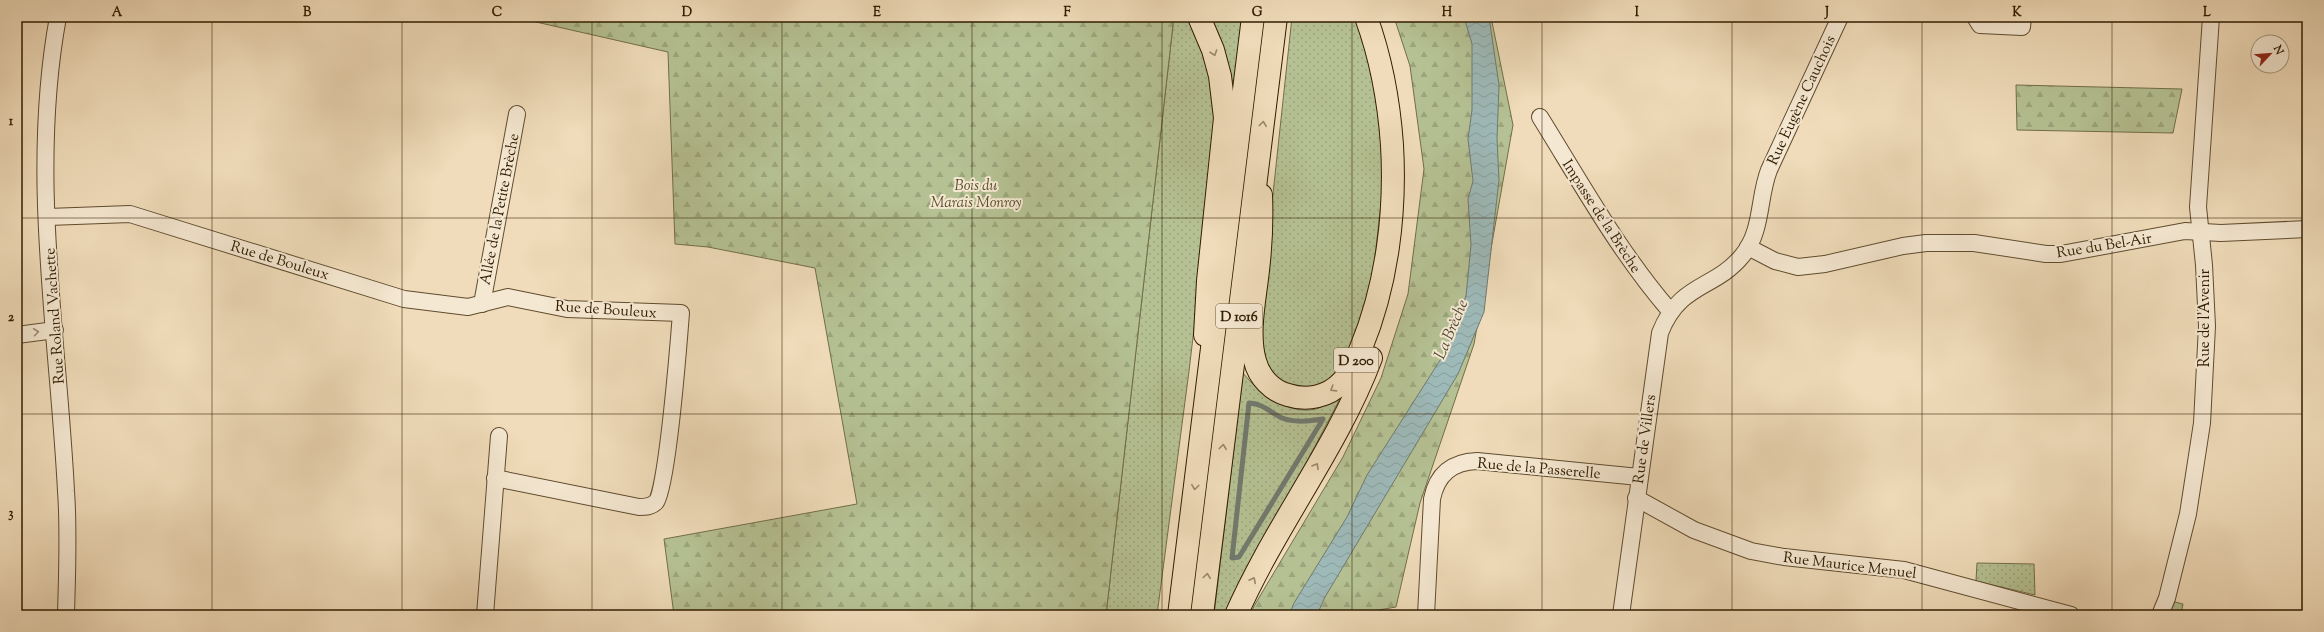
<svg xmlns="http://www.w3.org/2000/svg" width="2324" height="632" font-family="'Sorts Mill Goudy',serif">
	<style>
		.grass { fill: url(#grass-dots); stroke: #726e4a }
		.forest { fill: url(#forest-firs); stroke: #726e4a }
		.water { fill: url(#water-waves); stroke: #717a6e }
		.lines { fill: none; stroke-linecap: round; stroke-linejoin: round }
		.stream { stroke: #717a6e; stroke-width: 5 }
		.street-casing { stroke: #604c2e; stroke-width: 18 }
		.primary-casing { stroke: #301c00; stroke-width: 24 }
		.highway-casing { stroke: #301c00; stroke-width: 24 }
		.street { stroke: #f5e8d2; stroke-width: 16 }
		.primary { stroke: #f0dcba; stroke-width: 22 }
		.highway { stroke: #f0dcba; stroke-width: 22 }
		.oneway { stroke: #9a8666 }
		.oneway2 { stroke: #9c8c74 }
		.grid { fill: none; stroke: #301c00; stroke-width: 1; stroke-opacity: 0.55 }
		.labels { text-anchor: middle; stroke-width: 4; stroke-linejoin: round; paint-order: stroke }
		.shield { fill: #f5e8d2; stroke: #6b593f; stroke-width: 1 }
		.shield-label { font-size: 14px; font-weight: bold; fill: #301c00 }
		.street-label { font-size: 15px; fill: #301c00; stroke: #f5e8d2 }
		.park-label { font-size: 15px; font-style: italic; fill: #584e2c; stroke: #f5e8d2 }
		.water-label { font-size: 16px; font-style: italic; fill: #514b37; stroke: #f5e8d2 }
		.neatline { fill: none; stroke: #301c00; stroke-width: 1.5 }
		.grid-label { font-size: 13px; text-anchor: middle; font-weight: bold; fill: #301c00 }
	</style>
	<defs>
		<pattern id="grass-dots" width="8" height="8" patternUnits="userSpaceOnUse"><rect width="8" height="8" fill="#b5c193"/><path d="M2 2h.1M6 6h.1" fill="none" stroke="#9ca57d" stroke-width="1.8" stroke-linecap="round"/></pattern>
		<pattern id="forest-firs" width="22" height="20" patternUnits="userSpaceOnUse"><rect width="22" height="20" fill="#b5c193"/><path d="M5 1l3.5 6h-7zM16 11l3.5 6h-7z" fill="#9ca57d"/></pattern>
		<pattern id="water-waves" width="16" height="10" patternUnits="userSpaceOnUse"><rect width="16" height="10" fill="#9db9b8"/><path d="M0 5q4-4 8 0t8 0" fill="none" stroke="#889e9c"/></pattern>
	</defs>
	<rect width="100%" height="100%" fill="#f0dcba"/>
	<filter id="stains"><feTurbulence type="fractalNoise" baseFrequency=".005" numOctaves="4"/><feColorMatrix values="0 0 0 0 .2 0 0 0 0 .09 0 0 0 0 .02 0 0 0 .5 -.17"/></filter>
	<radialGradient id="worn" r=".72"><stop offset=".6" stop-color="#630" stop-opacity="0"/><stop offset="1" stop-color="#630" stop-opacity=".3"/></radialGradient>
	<!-- grass -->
	<g class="grass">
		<polygon points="1172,17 1189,17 1213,76 1219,118 1189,371 1157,615 1106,615 1173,25"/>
		<polygon points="1207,17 1243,17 1236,81 1230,80"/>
		<polygon points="1292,17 1359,17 1375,71 1385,168 1373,274 1355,341 1340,374 1315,388 1294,389 1268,376 1259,324"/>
		<path d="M1243 373C1260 394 1287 415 1316 409 1324 407 1335 398 1343 393L1226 615H1214Z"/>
		<polygon points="1977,563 2034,564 2035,595 1976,581"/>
		<polygon points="2175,602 2183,604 2181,615 2166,615"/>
	</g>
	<!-- forest -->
	<g class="forest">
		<polygon points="514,17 1172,17 1173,25 1106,615 674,615 664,539 857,504 815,268 708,247 675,244 668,52"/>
		<polygon points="1394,17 1491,17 1513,125 1474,344 1420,503 1396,607 1349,615 1250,615 1254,606 1343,457 1381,378 1408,294 1424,169 1410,66"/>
		<polygon points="2016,85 2182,89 2173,133 2017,130"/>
	</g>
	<!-- water -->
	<polygon class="water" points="1464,17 1489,17 1499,85 1497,139 1499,180 1484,312 1458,374 1325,597 1317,615 1289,615 1294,603 1347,517 1367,475 1444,354 1466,296 1471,245 1468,199 1473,181 1468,139 1472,110 1472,44"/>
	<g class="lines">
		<!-- stream -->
		<path class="stream" d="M1249 403C1262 403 1271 413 1282 418 1295 423 1310 421 1323 419L1239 557 1232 558Z"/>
		<defs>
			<g id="street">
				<path d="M58 17C29 173 58 334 66 491 69 532 67 574 66 615"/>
				<polyline points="1975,17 1980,25 2022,27 2023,17"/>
				<path d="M1540 117C1581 183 1619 252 1670 311"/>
				<path d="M48 217 130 214 404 299 468 307 508 297 567 309 681 313C679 339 667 491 656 502 651 507 645 507 639 507L495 478"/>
				<polyline points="1748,247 1775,261 1798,267 1825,264 1903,246 1926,243 1974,243 2046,254 2061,254 2185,231 2221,233 2307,229"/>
				<polyline points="482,304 517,114"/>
				<polyline points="17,335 55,330"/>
				<polyline points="1636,498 1694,530 1751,551 1784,557 1904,570 2071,615"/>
				<polyline points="485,615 499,436"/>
				<path d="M1426 615 1432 499C1437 474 1452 462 1477 461L1639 477"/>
				<path d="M1621 615 1660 333C1680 282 1714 290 1742 256 1763 231 1758 198 1769 170L1840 17"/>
				<polyline points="2160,615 2167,598 2188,514 2202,423 2207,326 2204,265 2198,207 2211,17"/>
			</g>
			<g id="primary">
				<polyline points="1199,17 1213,50 1220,76 1225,118 1208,281 1205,335"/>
				<path d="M1261 195C1262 220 1261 245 1258 270 1255 299 1247 333 1255 361 1259 377 1272 391 1288 395 1307 401 1328 397 1342 382 1351 373 1356 360 1361 348 1387 285 1396 213 1392 145 1389 102 1381 58 1366 17"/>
				<path d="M1236 615C1275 526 1337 448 1371 358"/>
			</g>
			<g id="highway">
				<polyline points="1179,615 1253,17"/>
				<polyline points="1202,615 1276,17"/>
			</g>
		</defs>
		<!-- street casing -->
		<use href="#street" class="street-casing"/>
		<!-- primary casing -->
		<use href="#primary" class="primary-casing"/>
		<!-- highway casing -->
		<use href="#highway" class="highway-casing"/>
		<!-- street -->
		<use href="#street" class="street"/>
		<!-- primary -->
		<use href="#primary" class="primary"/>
		<!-- highway -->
		<use href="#highway" class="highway"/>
	</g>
	<!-- one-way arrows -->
	<defs><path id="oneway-chevron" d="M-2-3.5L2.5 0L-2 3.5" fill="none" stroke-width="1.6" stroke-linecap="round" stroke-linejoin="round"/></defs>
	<g class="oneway">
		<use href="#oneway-chevron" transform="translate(1214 53) rotate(71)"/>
		<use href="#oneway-chevron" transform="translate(1263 124) rotate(-83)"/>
		<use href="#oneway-chevron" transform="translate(1333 389) rotate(148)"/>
		<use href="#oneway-chevron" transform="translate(1223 447) rotate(-83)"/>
		<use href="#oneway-chevron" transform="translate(1316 466) rotate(-60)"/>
		<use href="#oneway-chevron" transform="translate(1195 487) rotate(97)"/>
		<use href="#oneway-chevron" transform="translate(1207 576) rotate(-83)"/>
		<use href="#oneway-chevron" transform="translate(1253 580) rotate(-63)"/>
	</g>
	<use class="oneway2" href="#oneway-chevron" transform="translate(36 332) rotate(-7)"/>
	<!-- grid -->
	<path class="grid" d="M212 17V615M402 17V615M592 17V615M782 17V615M972 17V615M1162 17V615M1352 17V615M1542 17V615M1732 17V615M1922 17V615M2112 17V615M17 218H2307M17 414H2307"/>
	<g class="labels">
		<!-- shield labels -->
		<g class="shield">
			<rect x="1216" y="304" width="46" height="24" rx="3"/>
			<rect x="1334" y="348" width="44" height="24" rx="3"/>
		</g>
		<g class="shield-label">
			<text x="1239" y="321">D 1016</text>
			<text x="1356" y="365">D 200</text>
		</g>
		<!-- street labels -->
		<g class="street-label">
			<text transform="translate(1801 100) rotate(-65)" y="5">Rue Eugène Cauchois</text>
			<text transform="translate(499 209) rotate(-79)" y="5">Allée de la Petite Brèche</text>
			<text transform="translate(1602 216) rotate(57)" y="5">Impasse de la Brèche</text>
			<text transform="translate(2104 245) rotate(-9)" y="5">Rue du Bel-Air</text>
			<text transform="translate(280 260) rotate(17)" y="5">Rue de Bouleux</text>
			<text transform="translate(606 309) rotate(4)" y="5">Rue de Bouleux</text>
			<text transform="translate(54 316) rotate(-94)" y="5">Rue Roland Vachette</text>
			<text transform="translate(2204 318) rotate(-90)" y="5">Rue de l'Avenir</text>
			<text transform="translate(1644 439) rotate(-82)" y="5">Rue de Villers</text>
			<text transform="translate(1539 468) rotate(5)" y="5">Rue de la Passerelle</text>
			<text transform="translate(1850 565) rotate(7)" y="5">Rue Maurice Menuel</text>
		</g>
		<!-- park labels -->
		<g class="park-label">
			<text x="976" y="190">Bois du<tspan x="976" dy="17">Marais Monroy</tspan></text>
		</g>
		<!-- water labels -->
		<g class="water-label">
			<text transform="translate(1450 329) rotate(-67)" y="6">La Brèche</text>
		</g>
	</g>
	<!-- margin -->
	<rect width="2324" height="632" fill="none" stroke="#f0dcba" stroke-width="44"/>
	<!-- north arrow -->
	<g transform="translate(2270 54) rotate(64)"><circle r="19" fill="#f5e8d2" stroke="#a6967e"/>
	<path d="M0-3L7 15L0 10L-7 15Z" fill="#8f2418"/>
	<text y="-6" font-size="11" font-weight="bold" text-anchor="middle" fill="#301c00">N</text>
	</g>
	<rect x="22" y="22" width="2280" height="588" class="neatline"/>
	<g class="grid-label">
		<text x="117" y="16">A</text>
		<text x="307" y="16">B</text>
		<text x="497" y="16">C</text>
		<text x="687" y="16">D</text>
		<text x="877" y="16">E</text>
		<text x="1067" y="16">F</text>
		<text x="1257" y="16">G</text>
		<text x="1447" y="16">H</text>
		<text x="1637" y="16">I</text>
		<text x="1827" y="16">J</text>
		<text x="2017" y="16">K</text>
		<text x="2207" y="16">L</text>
		<text x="11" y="125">1</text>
		<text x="11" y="321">2</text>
		<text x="11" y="517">3</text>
	</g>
	<rect width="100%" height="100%" filter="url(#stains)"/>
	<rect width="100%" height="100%" fill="url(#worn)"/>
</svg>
